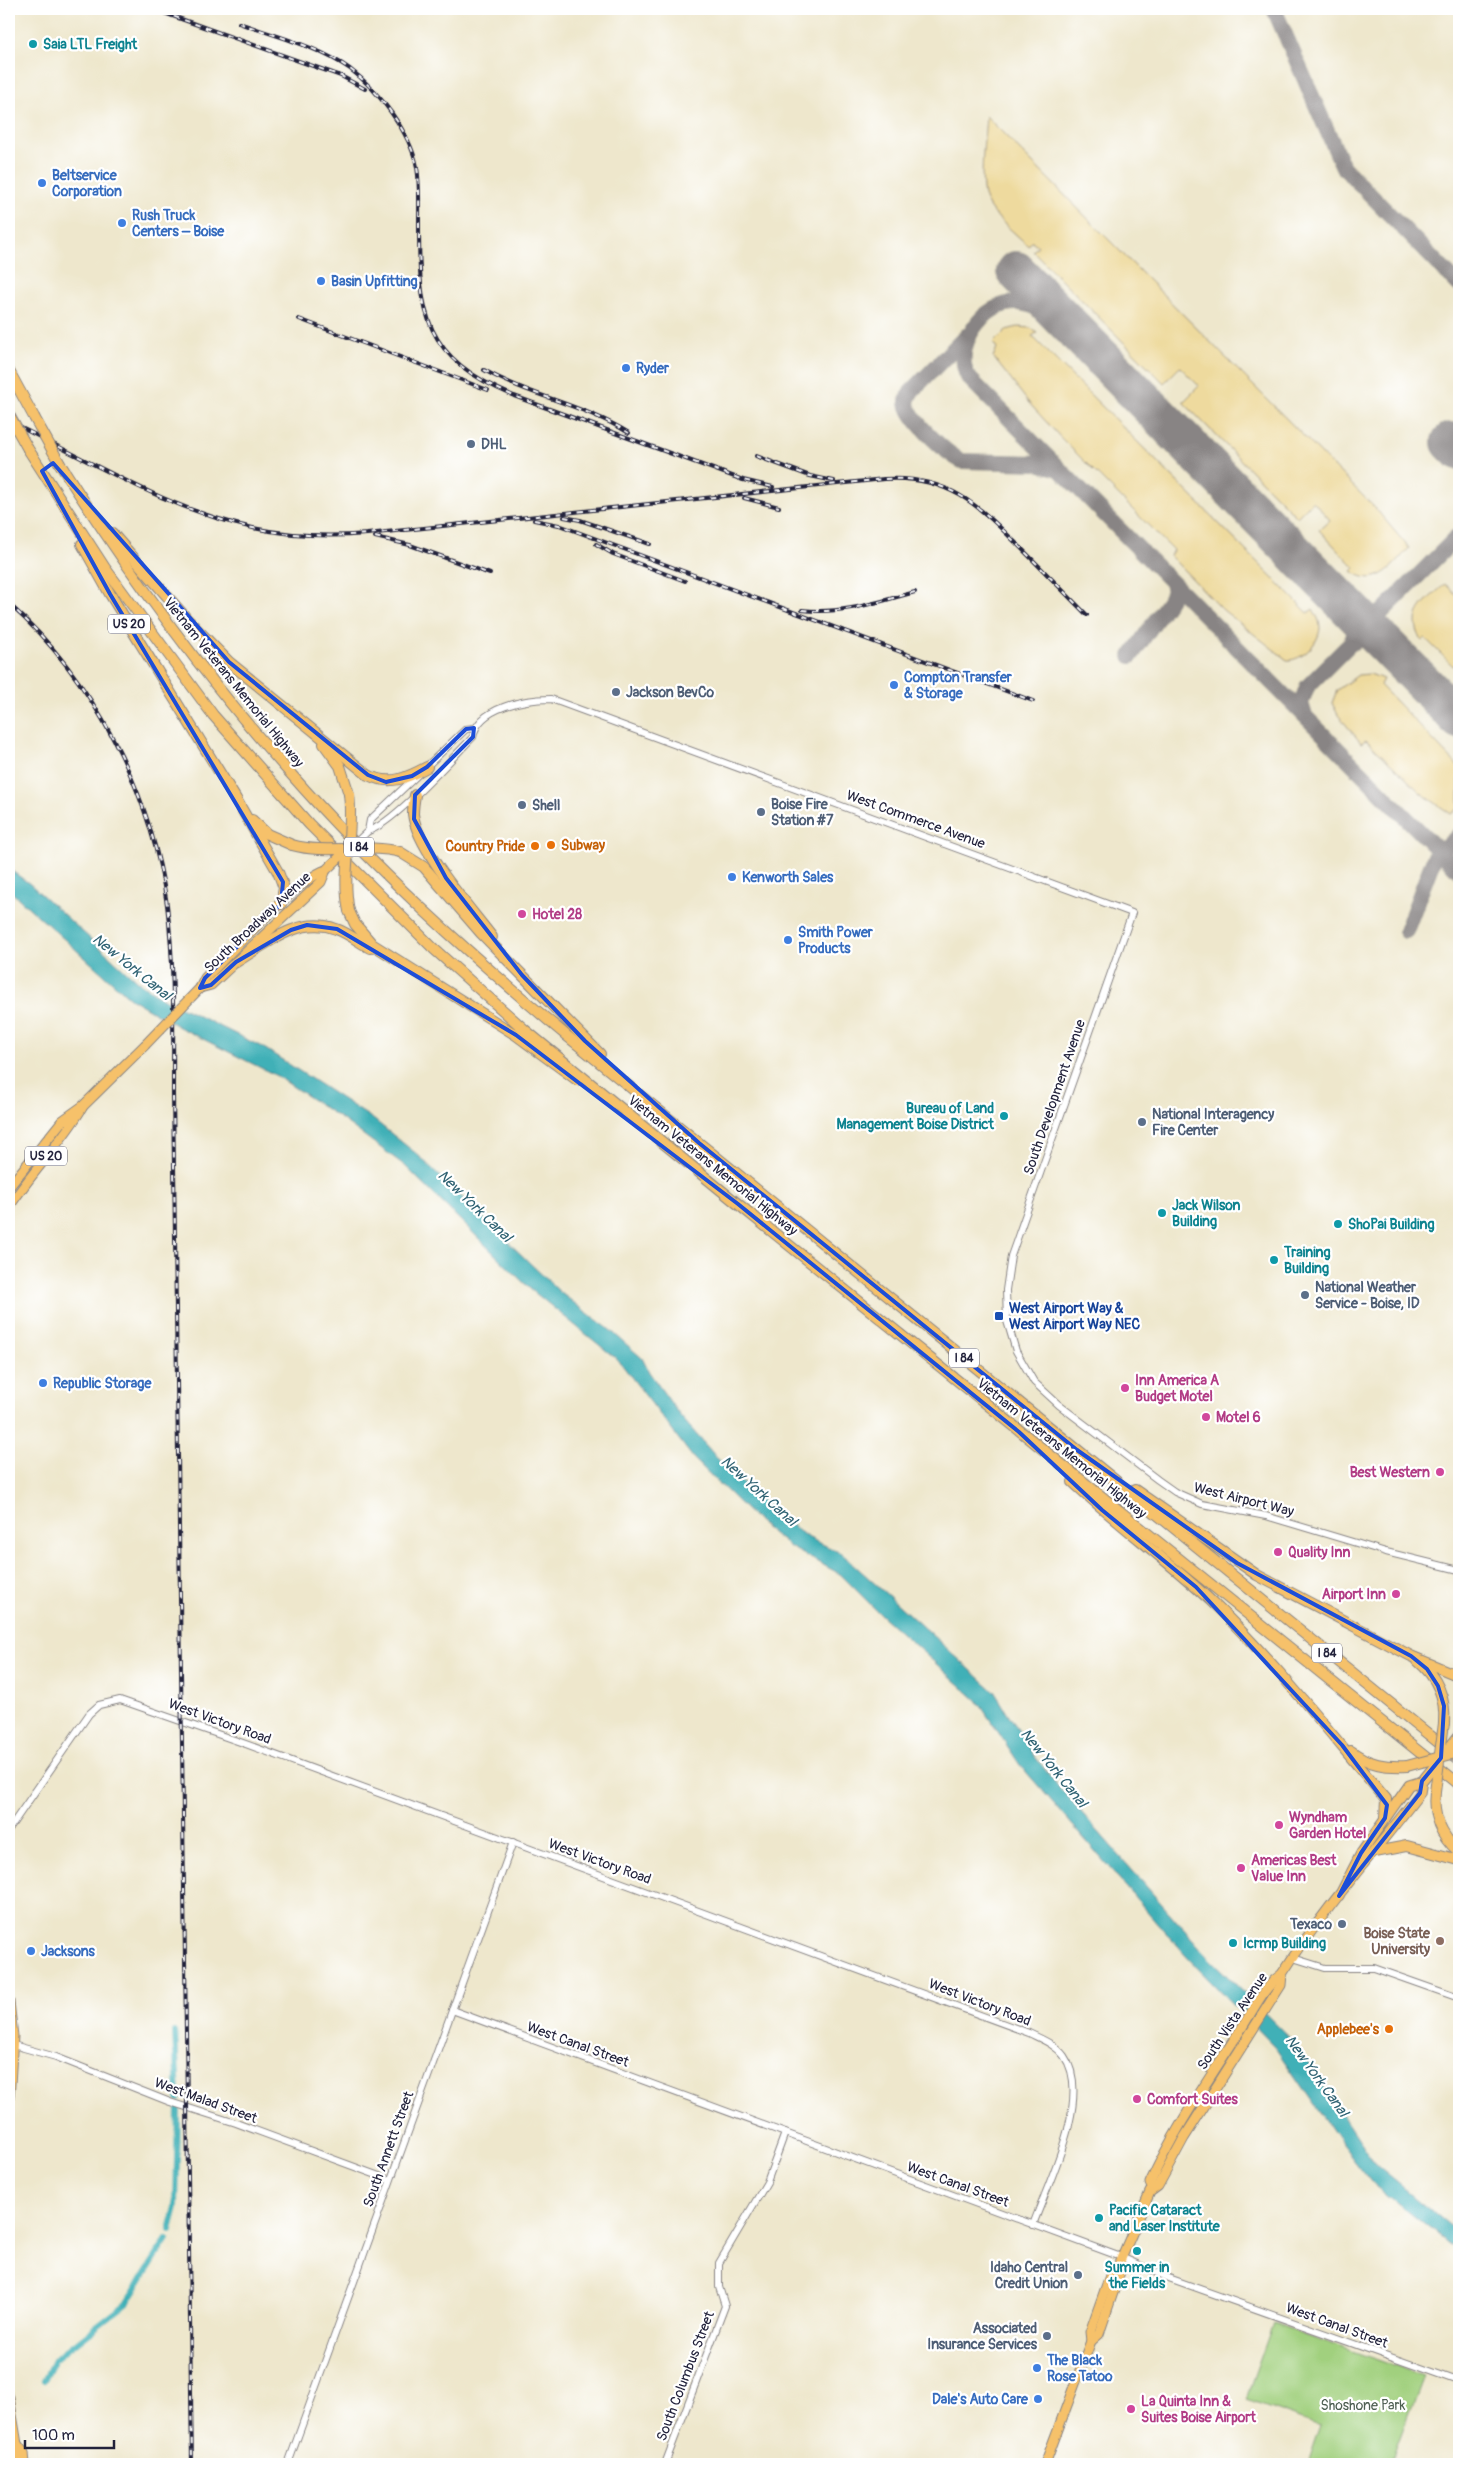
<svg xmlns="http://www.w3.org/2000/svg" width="1468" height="2473" font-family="Pangolin,sans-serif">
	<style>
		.green { fill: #a1d07e; stroke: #62795c }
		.sand { fill: #eeda9e; stroke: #887e6c }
		.water { fill: #3fb0b7; stroke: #306979 }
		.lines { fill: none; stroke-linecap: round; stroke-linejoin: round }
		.canal { stroke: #3fb0b7; stroke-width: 6 }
		.taxiway { stroke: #888484; stroke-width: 16 }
		.runway { stroke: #888484; stroke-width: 40 }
		.minor-casing { stroke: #888484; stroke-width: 8 }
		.major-casing { stroke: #888484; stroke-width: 11 }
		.highway-casing { stroke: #888484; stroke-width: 12 }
		.minor { stroke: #fff; stroke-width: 6 }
		.major { stroke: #f6c16b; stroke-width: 9 }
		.highway { stroke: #f6c16b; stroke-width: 10 }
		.rail-casing { stroke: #22223b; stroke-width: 4 }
		.rail { stroke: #fff; stroke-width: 2; stroke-dasharray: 5.5; stroke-linecap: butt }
		.minor-bridge-casing { stroke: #888484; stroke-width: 8; stroke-linecap: butt }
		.major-bridge-casing { stroke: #888484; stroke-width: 11; stroke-linecap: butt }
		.highway-bridge-casing { stroke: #888484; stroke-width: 12; stroke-linecap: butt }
		.minor-bridge { stroke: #fff; stroke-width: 6 }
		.major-bridge { stroke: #f6c16b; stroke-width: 9 }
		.highway-bridge { stroke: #f6c16b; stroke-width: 10 }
		.marked { fill: none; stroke: #1d4ed8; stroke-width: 4; stroke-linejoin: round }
		.culture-dot { fill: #0f9aa8; stroke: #fff; stroke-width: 2 }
		.shop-dot { fill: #3f7fe0; stroke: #fff; stroke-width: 2 }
		.service-dot { fill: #5c6f8a; stroke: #fff; stroke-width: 2 }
		.food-dot { fill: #e8710a; stroke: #fff; stroke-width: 2 }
		.hotel-dot { fill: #d1479c; stroke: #fff; stroke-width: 2 }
		.transit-dot { fill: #1a4fb4; stroke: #fff; stroke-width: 2 }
		.education-dot { fill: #8d6e63; stroke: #fff; stroke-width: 2 }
		.labels { text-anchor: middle; stroke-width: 4.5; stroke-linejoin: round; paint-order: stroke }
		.shield { fill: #fff; stroke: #646476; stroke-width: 1 }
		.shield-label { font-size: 12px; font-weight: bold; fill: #22223b }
		.culture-label { font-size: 14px; font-weight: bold; fill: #0d838f; stroke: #fff; text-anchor: start }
		.shop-label { font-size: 14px; font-weight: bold; fill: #366cbe; stroke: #fff; text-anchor: start }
		.service-label { font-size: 14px; font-weight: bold; fill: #4e5e75; stroke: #fff; text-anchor: start }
		.street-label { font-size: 14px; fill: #22223b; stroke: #fff }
		.food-label { font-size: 14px; font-weight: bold; fill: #c56008; stroke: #fff; text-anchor: end }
		.hotel-label { font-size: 14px; font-weight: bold; fill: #b23c85; stroke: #fff; text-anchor: start }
		.transit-label { font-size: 14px; font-weight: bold; fill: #164399; stroke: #fff; text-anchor: start }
		.education-label { font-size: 14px; font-weight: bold; fill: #785e54; stroke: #fff; text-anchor: end }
		.park-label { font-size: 14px; fill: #4e5f52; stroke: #fff }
		.water-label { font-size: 15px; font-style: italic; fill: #2f6273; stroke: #fff }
	</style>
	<rect width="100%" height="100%" fill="#fff"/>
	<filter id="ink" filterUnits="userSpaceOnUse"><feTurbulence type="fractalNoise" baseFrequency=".02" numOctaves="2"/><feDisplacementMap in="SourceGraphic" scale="10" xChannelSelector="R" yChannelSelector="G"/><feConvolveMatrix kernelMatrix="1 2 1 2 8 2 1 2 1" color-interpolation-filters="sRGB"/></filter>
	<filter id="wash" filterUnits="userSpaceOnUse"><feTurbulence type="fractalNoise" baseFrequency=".0096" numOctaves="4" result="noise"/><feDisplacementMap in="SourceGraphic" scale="20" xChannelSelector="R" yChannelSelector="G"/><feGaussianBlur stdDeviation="1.12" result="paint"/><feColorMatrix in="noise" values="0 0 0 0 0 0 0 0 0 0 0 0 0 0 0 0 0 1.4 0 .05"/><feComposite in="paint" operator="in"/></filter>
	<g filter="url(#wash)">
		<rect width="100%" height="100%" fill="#eee7cc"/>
		<!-- green -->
		<g class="green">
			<polygon points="1243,2033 1245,2035 1163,2165 1181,2130"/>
			<polygon points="1273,2323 1423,2376 1390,2464 1307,2463 1320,2425 1246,2399"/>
		</g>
		<!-- sand -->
		<g class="sand">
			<path d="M986 116 1376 509 1409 548C1394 565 1376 590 1352 571L1355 568 1319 530 1330 520 1313 501 1297 517 1183 402 1199 386 1180 367 1164 383 1033 251 1038 246 1032 241 1028 246C1015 232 994 218 986 201 978 184 985 135 986 116Z"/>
			<path d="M1018 327 1031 328 1037 333 1032 336 1308 613 1313 609C1316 615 1320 620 1320 628 1319 643 1302 661 1287 660L1223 610 1170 556 1173 550 1061 438 1029 403 993 357 997 348 993 343 1006 330Z"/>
			<path d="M1445 584 1459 597V672L1425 638 1422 641C1406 612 1425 603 1445 584Z"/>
			<polygon points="1370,674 1383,679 1380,685 1459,767 1459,808 1451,814 1421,793 1366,740 1361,743 1338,715 1332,703 1337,690 1358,675"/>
		</g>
		<!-- water -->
		<polygon class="water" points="9,869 30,884 137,981 162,998 264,1048 373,1119 418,1155 561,1293 609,1329 642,1358 649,1372 681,1417 719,1460 772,1510 807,1537 841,1553 994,1691 1033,1754 1054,1781 1210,1959 1294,2042 1377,2166 1459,2233 1459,2252 1371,2182 1342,2145 1276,2049 1186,1956 1042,1790 1020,1765 977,1700 881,1615 840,1574 790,1547 762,1525 694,1459 619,1361 529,1288 404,1165 343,1120 277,1076 179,1027 130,998 9,890"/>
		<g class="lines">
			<!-- canal -->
			<g class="canal">
				<polyline points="175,2032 178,2099"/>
				<polyline points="170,2230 176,2207 178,2109"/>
				<polyline points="44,2380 54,2360 126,2304 167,2239"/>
			</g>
			<!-- taxiway -->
			<g class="taxiway">
				<polyline points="1274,9 1343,167 1459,285"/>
				<path d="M1062 318C1048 312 1033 304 1018 303 983 301 952 347 968 377L1459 871"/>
				<path d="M966 336 911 392 907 401C906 417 947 454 962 461L1038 463 1056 468"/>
				<path d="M1347 605C1355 619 1359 629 1350 644"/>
				<path d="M1352 643C1367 635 1376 639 1389 648"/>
				<polyline points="1131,656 1171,598 1174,591 1172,583"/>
				<polyline points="1305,716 1301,703 1307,687 1459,535"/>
				<polyline points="1406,931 1434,858 1459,835"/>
			</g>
			<!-- runway -->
			<g class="runway">
				<polyline points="1016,271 1459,719"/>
				<polyline points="1451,442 1459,450"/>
			</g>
		</g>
	</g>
	<g filter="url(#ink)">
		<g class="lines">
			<defs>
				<g id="minor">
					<path d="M474 728 466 729 370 820 368 831C392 825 452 758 473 737 478 707 525 699 551 699L1132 913 1011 1256 1006 1290 1007 1321 1016 1351 1034 1382 1059 1405 1158 1480 1175 1492 1202 1504 1266 1516 1386 1552 1459 1570"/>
					<path d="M9 1829 89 1714 99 1705 120 1700 243 1743 1029 2033C1041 2039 1055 2044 1064 2056 1093 2096 1048 2183 1033 2225"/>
					<polyline points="1293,1958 1325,1968 1374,1968 1459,1998"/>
					<polyline points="452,2010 1121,2257 1166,2277 1455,2380"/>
					<polyline points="13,2045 56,2057 170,2102 236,2123 390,2180"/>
					<polyline points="288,2464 513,1842"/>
					<polyline points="665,2464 725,2306 719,2287 719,2263 767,2182 785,2133"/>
				</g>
				<g id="major">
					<polyline points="200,988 211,985 321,882 326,870"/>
					<path d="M200 988 205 978C231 953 297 879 326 870"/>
					<polyline points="9,1187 62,1121 83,1106 145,1045"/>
					<path d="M9 1207C31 1173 61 1143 82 1108"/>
					<polyline points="9,2001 13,2036 9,2101"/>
					<path d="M1152 2188 1150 2183C1174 2129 1208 2081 1239 2032 1252 2013 1263 1987 1282 1974 1323 1910 1374 1853 1420 1793L1422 1781 1409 1785 1361 1853 1339 1896"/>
					<polyline points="1091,2341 1090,2332 1112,2270 1117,2268 1150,2192 1158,2186 1184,2138 1281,1985 1282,1974"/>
					<polyline points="9,2397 17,2444 16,2464"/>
					<polyline points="17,2444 24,2453 25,2464"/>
					<polyline points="1045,2464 1091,2341 1099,2334 1120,2272 1117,2268"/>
				</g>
				<g id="highway">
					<polyline points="9,371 34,417"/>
					<polyline points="28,449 105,568 213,715 309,824 434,949 525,1030 738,1204 1459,1784"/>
					<path d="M60 464C129 573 204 677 290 773 374 869 469 954 567 1036L1459 1759"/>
					<path d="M112 533 187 619 229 662 368 775C390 786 407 778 427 767"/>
					<polyline points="82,544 110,594 236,799 278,872 284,888 281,904"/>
					<polyline points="324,744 340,766 349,794"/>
					<path d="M415 795C414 801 413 807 413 814 417 849 470 908 492 937"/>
					<polyline points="252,820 267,834 292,845"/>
					<polyline points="400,852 424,867 481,933 600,1054"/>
					<polyline points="349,911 355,924 372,944 516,1035 577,1080"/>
					<path d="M236 962C266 944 300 915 336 929 348 933 359 942 370 948"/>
					<path d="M1073 1482C1117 1524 1167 1559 1211 1601 1274 1661 1329 1732 1386 1799L1385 1818"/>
					<polyline points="1135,1490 1257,1575 1411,1656 1459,1676"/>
					<path d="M1418 1661C1437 1677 1446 1698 1444 1723"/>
					<path d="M1351 1751C1369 1765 1385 1767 1407 1766"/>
					<path d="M1435 1792C1432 1816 1441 1836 1459 1852"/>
					<polyline points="1375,1852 1407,1846 1459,1860"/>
				</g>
			</defs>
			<!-- minor casing -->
			<use href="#minor" class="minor-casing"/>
			<!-- major casing -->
			<use href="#major" class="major-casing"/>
			<!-- highway casing -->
			<use href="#highway" class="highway-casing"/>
			<!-- minor -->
			<use href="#minor" class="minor"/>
			<!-- major -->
			<use href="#major" class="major"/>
			<!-- highway -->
			<use href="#highway" class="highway"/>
			<defs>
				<g id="rail">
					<polyline points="153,9 341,76 365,89"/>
					<path d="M239 23C275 36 318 46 350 69 378 90 410 132 417 167 420 186 419 205 419 224 419 315 423 357 514 396L743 480 773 487"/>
					<polyline points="299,319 488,390"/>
					<path d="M484 370C530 396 584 405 629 433"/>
					<path d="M9 422C88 459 166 509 253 528 291 536 329 537 367 534L884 479C950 475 979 506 1022 549 1044 571 1065 593 1087 615"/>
					<polyline points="756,456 810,476 834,481"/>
					<polyline points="744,498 779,507"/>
					<polyline points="564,517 580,520 650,544"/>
					<polyline points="534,520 559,525 1033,701"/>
					<polyline points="375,537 410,545 490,574"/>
					<polyline points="596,544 613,554 685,581"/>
					<path d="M9 604C94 679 151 792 167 905 175 968 173 1031 173 1094L192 2464"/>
					<path d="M802 610C840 615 878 602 915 592"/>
				</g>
			</defs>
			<!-- rail casing -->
			<use href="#rail" class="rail-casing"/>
			<!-- rail -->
			<use href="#rail" class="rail"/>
			<defs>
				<polyline id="minor-bridge" points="349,849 368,831"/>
				<g id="major-bridge">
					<polyline points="326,870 347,850"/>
					<polyline points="145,1045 200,988"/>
					<polyline points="1422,1781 1459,1735"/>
				</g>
				<g id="highway-bridge">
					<polyline points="9,415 28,449"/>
					<polyline points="34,417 60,464"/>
					<path d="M292 845C327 855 365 843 400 852"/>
					<path d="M349 911C341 872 354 833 349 794"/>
					<polyline points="1407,1766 1459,1752"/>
					<polyline points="1435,1792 1444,1723"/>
				</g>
			</defs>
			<!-- minor-bridge casing -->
			<use href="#minor-bridge" class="minor-bridge-casing"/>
			<!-- major-bridge casing -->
			<use href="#major-bridge" class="major-bridge-casing"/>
			<!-- highway-bridge casing -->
			<use href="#highway-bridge" class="highway-bridge-casing"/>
			<!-- minor-bridge -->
			<use href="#minor-bridge" class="minor-bridge"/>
			<!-- major-bridge -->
			<use href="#major-bridge" class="major-bridge"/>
			<!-- highway-bridge -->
			<use href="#highway-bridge" class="highway-bridge"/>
		</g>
	</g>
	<!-- marked area -->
	<path class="marked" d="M53 463 229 662 368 775 386 782 412 776 427 767 466 729 474 728 473 737 415 795 414 819 446 878 522 975 585 1041 699 1143 1077 1450 1237 1563 1411 1656 1427 1669 1438 1686 1444 1706 1441 1758 1422 1781 1420 1793 1339 1896 1361 1853 1385 1818 1387 1805 1342 1745 1196 1587 1102 1510 1019 1432 738 1204 516 1035 337 929 307 925 291 930 236 962 211 985 200 988 205 978 281 904 283 882 110 594 42 471Z"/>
	<!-- markers -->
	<g class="culture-dot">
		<circle cx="33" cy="44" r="5"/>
		<circle cx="1004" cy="1116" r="5"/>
		<circle cx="1162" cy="1213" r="5"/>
		<circle cx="1338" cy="1224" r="5"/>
		<circle cx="1274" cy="1260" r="5"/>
		<circle cx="1233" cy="1943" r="5"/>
		<circle cx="1099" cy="2218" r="5"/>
		<circle cx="1137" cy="2251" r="5"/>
	</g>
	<g class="shop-dot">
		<circle cx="42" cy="183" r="5"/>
		<circle cx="122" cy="223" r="5"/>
		<circle cx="321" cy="281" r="5"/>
		<circle cx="626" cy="368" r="5"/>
		<circle cx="894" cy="685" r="5"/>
		<circle cx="732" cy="877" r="5"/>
		<circle cx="788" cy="940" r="5"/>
		<circle cx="43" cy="1383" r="5"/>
		<circle cx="31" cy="1951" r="5"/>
		<circle cx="1037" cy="2368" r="5"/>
		<circle cx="1038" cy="2399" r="5"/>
	</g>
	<g class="service-dot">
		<circle cx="471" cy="444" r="5"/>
		<circle cx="616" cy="692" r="5"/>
		<circle cx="522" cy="805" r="5"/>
		<circle cx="761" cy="812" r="5"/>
		<circle cx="1142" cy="1122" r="5"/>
		<circle cx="1305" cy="1295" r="5"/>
		<circle cx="1342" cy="1924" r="5"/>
		<circle cx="1078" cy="2275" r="5"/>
		<circle cx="1047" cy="2336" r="5"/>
	</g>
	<g class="food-dot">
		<circle cx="551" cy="845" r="5"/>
		<circle cx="535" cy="846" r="5"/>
		<circle cx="1389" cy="2029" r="5"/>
	</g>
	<g class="hotel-dot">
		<circle cx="522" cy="914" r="5"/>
		<circle cx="1125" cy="1388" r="5"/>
		<circle cx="1206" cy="1417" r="5"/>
		<circle cx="1440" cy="1472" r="5"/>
		<circle cx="1278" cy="1552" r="5"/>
		<circle cx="1396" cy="1594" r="5"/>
		<circle cx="1279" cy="1825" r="5"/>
		<circle cx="1241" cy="1868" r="5"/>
		<circle cx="1137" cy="2099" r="5"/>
		<circle cx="1131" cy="2409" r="5"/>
	</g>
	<rect class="transit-dot" x="994" y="1311" width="10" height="10" rx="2.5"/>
	<circle class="education-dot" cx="1440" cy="1941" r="5"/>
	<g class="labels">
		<!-- shield labels -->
		<g class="shield">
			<rect x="108" y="614.5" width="42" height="19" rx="4"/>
			<rect x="344" y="837.5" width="30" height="19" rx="4"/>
			<rect x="25" y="1146.5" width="42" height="19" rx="4"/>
			<rect x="949" y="1348.5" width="30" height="19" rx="4"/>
			<rect x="1312" y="1643.5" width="30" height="19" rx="4"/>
		</g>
		<g class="shield-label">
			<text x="129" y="628">US 20</text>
			<text x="359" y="851">I 84</text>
			<text x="46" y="1160">US 20</text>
			<text x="964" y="1362">I 84</text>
			<text x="1327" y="1657">I 84</text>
		</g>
		<!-- culture labels -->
		<g class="culture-label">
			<text x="43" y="49">Saia LTL Freight</text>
			<text x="994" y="1113" text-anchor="end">Bureau of Land<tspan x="994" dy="16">Management Boise District</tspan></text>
			<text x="1172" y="1210">Jack Wilson<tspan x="1172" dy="16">Building</tspan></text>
			<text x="1348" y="1229">ShoPai Building</text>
			<text x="1284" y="1257">Training<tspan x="1284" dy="16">Building</tspan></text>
			<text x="1243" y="1948">Icrmp Building</text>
			<text x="1109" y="2215">Pacific Cataract<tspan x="1109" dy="16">and Laser Institute</tspan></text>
			<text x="1137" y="2272" text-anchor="middle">Summer in<tspan x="1137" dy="16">the Fields</tspan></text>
		</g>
		<!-- shop labels -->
		<g class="shop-label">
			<text x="52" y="180">Beltservice<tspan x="52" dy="16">Corporation</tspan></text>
			<text x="132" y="220">Rush Truck<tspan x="132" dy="16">Centers – Boise</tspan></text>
			<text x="331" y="286">Basin Upfitting</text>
			<text x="636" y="373">Ryder</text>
			<text x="904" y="682">Compton Transfer<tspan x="904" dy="16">&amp; Storage</tspan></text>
			<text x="742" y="882">Kenworth Sales</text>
			<text x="798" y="937">Smith Power<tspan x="798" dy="16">Products</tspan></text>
			<text x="53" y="1388">Republic Storage</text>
			<text x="41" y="1956">Jacksons</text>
			<text x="1047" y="2365">The Black<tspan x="1047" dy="16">Rose Tatoo</tspan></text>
			<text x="1028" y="2404" text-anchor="end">Dale's Auto Care</text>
		</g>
		<!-- service labels -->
		<g class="service-label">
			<text x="481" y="449">DHL</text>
			<text x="626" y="697">Jackson BevCo</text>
			<text x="771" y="809">Boise Fire<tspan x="771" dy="16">Station #7</tspan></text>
			<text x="532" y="810">Shell</text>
			<text x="1152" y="1119">National Interagency<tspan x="1152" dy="16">Fire Center</tspan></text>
			<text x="1315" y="1292">National Weather<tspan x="1315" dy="16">Service - Boise, ID</tspan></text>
			<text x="1332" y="1929" text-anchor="end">Texaco</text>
			<text x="1068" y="2272" text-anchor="end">Idaho Central<tspan x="1068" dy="16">Credit Union</tspan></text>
			<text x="1037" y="2333" text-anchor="end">Associated<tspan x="1037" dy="16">Insurance Services</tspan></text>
		</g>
		<!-- street labels -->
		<g class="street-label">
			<text transform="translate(234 682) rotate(51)" y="5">Vietnam Veterans Memorial Highway</text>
			<text transform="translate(916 819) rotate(20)" y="5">West Commerce Avenue</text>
			<text transform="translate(257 922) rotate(-43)" y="5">South Broadway Avenue</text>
			<text transform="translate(1054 1097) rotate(-71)" y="5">South Development Avenue</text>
			<text transform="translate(713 1165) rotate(39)" y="5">Vietnam Veterans Memorial Highway</text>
			<text transform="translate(1062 1448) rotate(39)" y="5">Vietnam Veterans Memorial Highway</text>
			<text transform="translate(1244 1499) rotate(14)" y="5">West Airport Way</text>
			<text transform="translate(220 1721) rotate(20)" y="5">West Victory Road</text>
			<text transform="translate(600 1861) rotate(20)" y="5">West Victory Road</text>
			<text transform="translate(980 2002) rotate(21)" y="5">West Victory Road</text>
			<text transform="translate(1232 2021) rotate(-56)" y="5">South Vista Avenue</text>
			<text transform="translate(578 2044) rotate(20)" y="5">West Canal Street</text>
			<text transform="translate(206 2100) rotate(20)" y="5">West Malad Street</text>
			<text transform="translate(388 2149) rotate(-70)" y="5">South Annett Street</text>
			<text transform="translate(958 2184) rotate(20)" y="5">West Canal Street</text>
			<text transform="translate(1337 2325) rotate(20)" y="5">West Canal Street</text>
			<text transform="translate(685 2376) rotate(-69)" y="5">South Columbus Street</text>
		</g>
		<!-- food labels -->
		<g class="food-label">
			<text x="561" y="850" text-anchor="start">Subway</text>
			<text x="525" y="851">Country Pride</text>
			<text x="1379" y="2034">Applebee's</text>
		</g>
		<!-- hotel labels -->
		<g class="hotel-label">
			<text x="532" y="919">Hotel 28</text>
			<text x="1135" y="1385">Inn America A<tspan x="1135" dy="16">Budget Motel</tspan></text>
			<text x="1216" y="1422">Motel 6</text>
			<text x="1430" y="1477" text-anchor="end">Best Western</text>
			<text x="1288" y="1557">Quality Inn</text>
			<text x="1386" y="1599" text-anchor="end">Airport Inn</text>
			<text x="1289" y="1822">Wyndham<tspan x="1289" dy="16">Garden Hotel</tspan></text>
			<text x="1251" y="1865">Americas Best<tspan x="1251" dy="16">Value Inn</tspan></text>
			<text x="1147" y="2104">Comfort Suites</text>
			<text x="1141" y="2406">La Quinta Inn &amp;<tspan x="1141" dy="16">Suites Boise Airport</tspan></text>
		</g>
		<!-- transit labels -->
		<g class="transit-label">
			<text x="1009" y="1313">West Airport Way &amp;<tspan x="1009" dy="16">West Airport Way NEC</tspan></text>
		</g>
		<!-- education labels -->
		<g class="education-label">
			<text x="1430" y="1938">Boise State<tspan x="1430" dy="16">University</tspan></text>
		</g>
		<!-- park labels -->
		<g class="park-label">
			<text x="1363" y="2410">Shoshone Park</text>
		</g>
		<!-- water labels -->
		<g class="water-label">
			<text transform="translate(132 967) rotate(39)" y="5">New York Canal</text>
			<text transform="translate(475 1206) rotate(44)" y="5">New York Canal</text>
			<text transform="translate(759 1491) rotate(42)" y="5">New York Canal</text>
			<text transform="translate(1054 1768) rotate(51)" y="5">New York Canal</text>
			<text transform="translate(1317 2076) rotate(54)" y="5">New York Canal</text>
		</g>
	</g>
	<!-- margin -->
	<rect width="1468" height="2473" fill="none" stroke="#fff" stroke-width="30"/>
	<!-- scale -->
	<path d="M25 2440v8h89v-8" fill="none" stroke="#22223b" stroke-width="2.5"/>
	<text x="32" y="2440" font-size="15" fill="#22223b" stroke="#ffffff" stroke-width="4" paint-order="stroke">100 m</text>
</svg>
